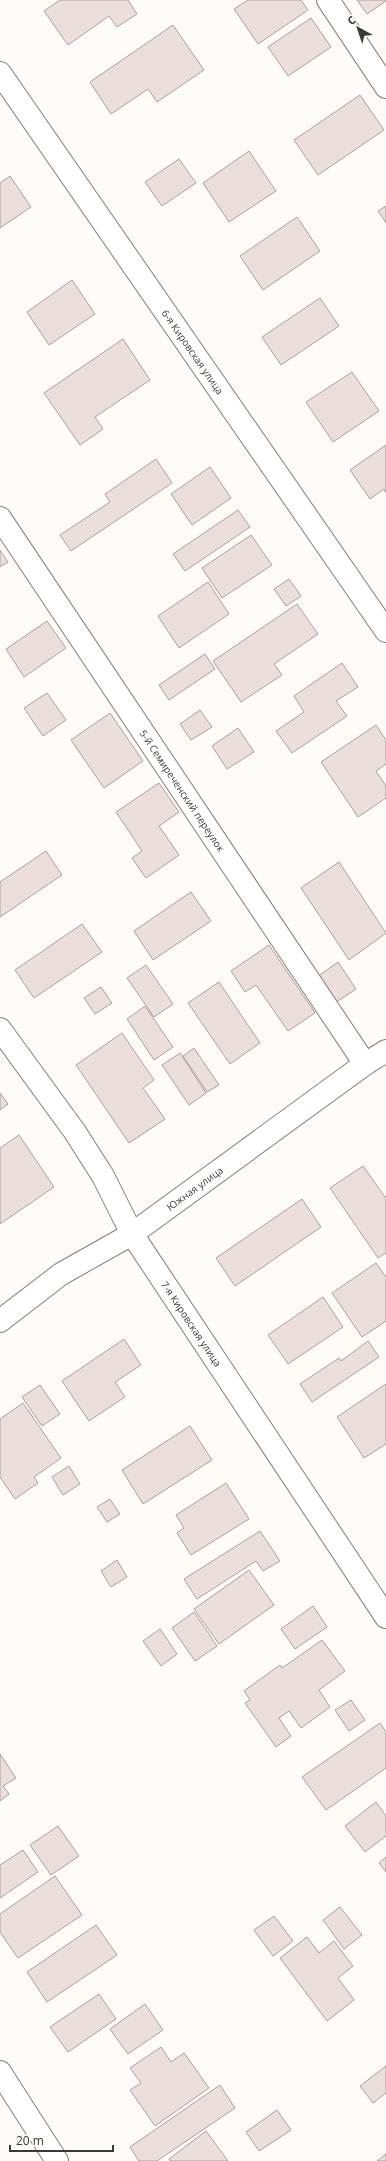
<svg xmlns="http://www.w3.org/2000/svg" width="386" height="2161" font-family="'Open Sans',sans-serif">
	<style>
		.building { fill: #ebdedb; stroke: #ab9f9c }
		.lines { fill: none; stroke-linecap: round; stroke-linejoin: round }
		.minor-casing { stroke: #877e77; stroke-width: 24 }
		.minor { stroke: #fff; stroke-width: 22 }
		.labels { text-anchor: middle; stroke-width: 4; stroke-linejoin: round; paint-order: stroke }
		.street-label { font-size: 10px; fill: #3c3835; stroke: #fffbf8 }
	</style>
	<rect width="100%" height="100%" fill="#fffbf8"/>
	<!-- building -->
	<g class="building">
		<polygon points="60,0 128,0 137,14 117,27 109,16 68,45 44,11"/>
		<polygon points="248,0 301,0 308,10 258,44 234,9"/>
		<polygon points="357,0 386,0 386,1 367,14"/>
		<polygon points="311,18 331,47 288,76 268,47"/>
		<polygon points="173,25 204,70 157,102 148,89 111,114 90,82"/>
		<polygon points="360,95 384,130 318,175 294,140"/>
		<polygon points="249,151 276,191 229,222 203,183"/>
		<polygon points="179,159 196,183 162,206 145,182"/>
		<polygon points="10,176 31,207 0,228 0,183"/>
		<polygon points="386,206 386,223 378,211"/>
		<polygon points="297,217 320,251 263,290 240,256"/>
		<polygon points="72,280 95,314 49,345 27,312"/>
		<polygon points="320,298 339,326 281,365 262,337"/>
		<polygon points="123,339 150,380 95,417 103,429 80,445 44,393"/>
		<polygon points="352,372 379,411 333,442 306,402"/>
		<polygon points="386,445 386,493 384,489 370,499 350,470"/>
		<polygon points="156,459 172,483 71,551 60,535 110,502 105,494"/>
		<polygon points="210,467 231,498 192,525 171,494"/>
		<polygon points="238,510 250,527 185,571 173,554"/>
		<polygon points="251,535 272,565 222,598 202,568"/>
		<polygon points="0,550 8,562 0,567"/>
		<polygon points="289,579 301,596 286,606 274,589"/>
		<polygon points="208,582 229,614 179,648 158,616"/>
		<polygon points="297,604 318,634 274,664 282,675 241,702 213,661"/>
		<polygon points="47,621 66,648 24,677 6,649"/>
		<polygon points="205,654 215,669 169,700 159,685"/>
		<polygon points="342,663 358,687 336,701 347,716 292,753 276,731 304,712 294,696"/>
		<polygon points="47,693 66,720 43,736 24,708"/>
		<polygon points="200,710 212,727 191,740 180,724"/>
		<polygon points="110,713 143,761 104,788 71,740"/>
		<polygon points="376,725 386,740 386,764 376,771 386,786 386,798 358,817 321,762"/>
		<polygon points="238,728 254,752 227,769 212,746"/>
		<polygon points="159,783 179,812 159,826 179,855 146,878 132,858 142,851 116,812"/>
		<polygon points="46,851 62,875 0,917 0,882"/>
		<polygon points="339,862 386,933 349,960 301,888"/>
		<polygon points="191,892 211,921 153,960 134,931"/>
		<polygon points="82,924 102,952 34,998 15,970"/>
		<polygon points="269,945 315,1013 288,1031 256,985 245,992 231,971"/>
		<polygon points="338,962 356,989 335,1003 317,977"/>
		<polygon points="146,965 173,1004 154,1017 127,978"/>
		<polygon points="219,982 260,1043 230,1064 188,1003"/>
		<polygon points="101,987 112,1003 95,1014 84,998"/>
		<polygon points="145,1006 173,1047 154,1060 127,1019"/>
		<polygon points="122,1033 154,1080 143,1088 165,1119 129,1143 76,1065"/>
		<polygon points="194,1048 219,1085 207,1092 183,1056"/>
		<polygon points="180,1053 206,1093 189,1105 162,1065"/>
		<polygon points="0,1093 8,1104 0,1110"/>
		<polygon points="19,1135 54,1187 0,1224 0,1148"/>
		<polygon points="363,1166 385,1197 386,1196 386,1253 378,1258 330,1188"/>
		<polygon points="302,1199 321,1227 235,1286 216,1258"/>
		<polygon points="376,1263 386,1277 386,1321 362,1337 332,1293"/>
		<polygon points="323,1297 343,1327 288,1364 268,1335"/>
		<polygon points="124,1339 141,1365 115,1382 125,1397 89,1421 62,1381"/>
		<polygon points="368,1341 379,1357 312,1402 300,1384 339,1358 341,1361"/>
		<polygon points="386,1384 386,1444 364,1458 337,1417"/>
		<polygon points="40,1385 60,1414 42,1426 22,1397"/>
		<polygon points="23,1403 61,1458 34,1477 38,1483 15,1499 0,1477 0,1419"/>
		<polygon points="190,1426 212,1460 143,1504 122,1470"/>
		<polygon points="69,1466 80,1484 63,1495 52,1477"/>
		<polygon points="226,1483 249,1519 191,1555 177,1533 184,1528 176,1515"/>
		<polygon points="110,1499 120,1514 107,1522 97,1507"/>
		<polygon points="260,1531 280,1561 263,1571 256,1561 197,1599 184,1579"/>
		<polygon points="117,1560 127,1577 111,1587 101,1571"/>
		<polygon points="249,1570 274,1605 219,1644 194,1609"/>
		<polygon points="313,1606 327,1627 295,1649 281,1629"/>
		<polygon points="194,1612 217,1646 195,1661 172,1628"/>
		<polygon points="160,1629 177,1654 161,1666 143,1641"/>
		<polygon points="322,1640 345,1671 319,1690 330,1707 301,1728 289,1711 279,1718 291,1736 276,1747 245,1703 250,1700 244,1691 280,1665 282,1668"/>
		<polygon points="351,1700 365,1720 349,1731 335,1710"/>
		<polygon points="380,1723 386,1732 386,1768 326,1810 302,1777"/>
		<polygon points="0,1754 16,1778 3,1786 9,1794 0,1801"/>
		<polygon points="376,1802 386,1816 386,1836 365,1852 345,1826"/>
		<polygon points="58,1826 79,1856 51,1875 30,1845"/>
		<polygon points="23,1850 38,1872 0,1898 0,1865"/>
		<polygon points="386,1857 386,1872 379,1863"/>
		<polygon points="55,1876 82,1915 18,1958 0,1932 0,1914"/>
		<polygon points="340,1907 362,1935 344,1949 323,1920"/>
		<polygon points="274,1916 293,1941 273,1956 254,1930"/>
		<polygon points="96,1925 117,1955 47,2002 27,1972"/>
		<polygon points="307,1937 319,1953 334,1941 353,1966 338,1978 354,2000 327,2021 280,1958"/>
		<polygon points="99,1994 116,2019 68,2052 50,2027"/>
		<polygon points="145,2004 163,2030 128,2054 110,2029"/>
		<polygon points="161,2047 171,2062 184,2053 209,2088 155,2126 130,2090 141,2083 130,2068"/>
		<polygon points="386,2066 386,2093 373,2103 360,2086"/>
		<polygon points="220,2085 235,2108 157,2161 139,2161 130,2147"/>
		<polygon points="277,2110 291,2130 259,2151 246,2132"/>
		<polygon points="206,2131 228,2161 170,2161 169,2159"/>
		<polygon points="386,2154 386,2161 377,2161"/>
	</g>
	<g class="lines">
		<defs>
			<g id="minor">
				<polyline points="328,0 386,87"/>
				<path id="s1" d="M0 73 386 631"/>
				<path id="s2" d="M0 518 365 1064"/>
				<path id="s3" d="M0 1029 75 1132 103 1176 132 1234 386 1617"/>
				<path id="s4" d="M0 1321 61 1274 132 1234 365 1064 386 1051"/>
				<polyline points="0,2072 57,2161"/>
			</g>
		</defs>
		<!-- minor casing -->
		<use href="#minor" class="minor-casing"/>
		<!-- minor -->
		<use href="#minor" class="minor"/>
	</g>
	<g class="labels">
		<!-- street labels -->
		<g class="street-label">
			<text dy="4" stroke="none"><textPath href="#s1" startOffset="339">6-я Кировская улица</textPath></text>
			<text dy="4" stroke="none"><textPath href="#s2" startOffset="328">5-й Семиреченский переулок</textPath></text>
			<text dy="4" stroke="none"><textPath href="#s4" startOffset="236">Южная улица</textPath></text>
			<text dy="4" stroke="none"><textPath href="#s3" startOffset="352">7-я Кировская улица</textPath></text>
		</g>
	</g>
	<!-- north arrow -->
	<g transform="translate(358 28) rotate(320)" stroke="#fffbf8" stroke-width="3" paint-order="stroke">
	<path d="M0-3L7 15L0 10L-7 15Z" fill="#3c3835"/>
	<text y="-6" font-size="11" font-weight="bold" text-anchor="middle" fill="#3c3835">С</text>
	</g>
	<!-- scale -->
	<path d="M10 2145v6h103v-6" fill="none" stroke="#3c3835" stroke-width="2"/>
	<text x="16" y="2145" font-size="12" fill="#3c3835" stroke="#fffbf8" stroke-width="3" paint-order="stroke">20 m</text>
</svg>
